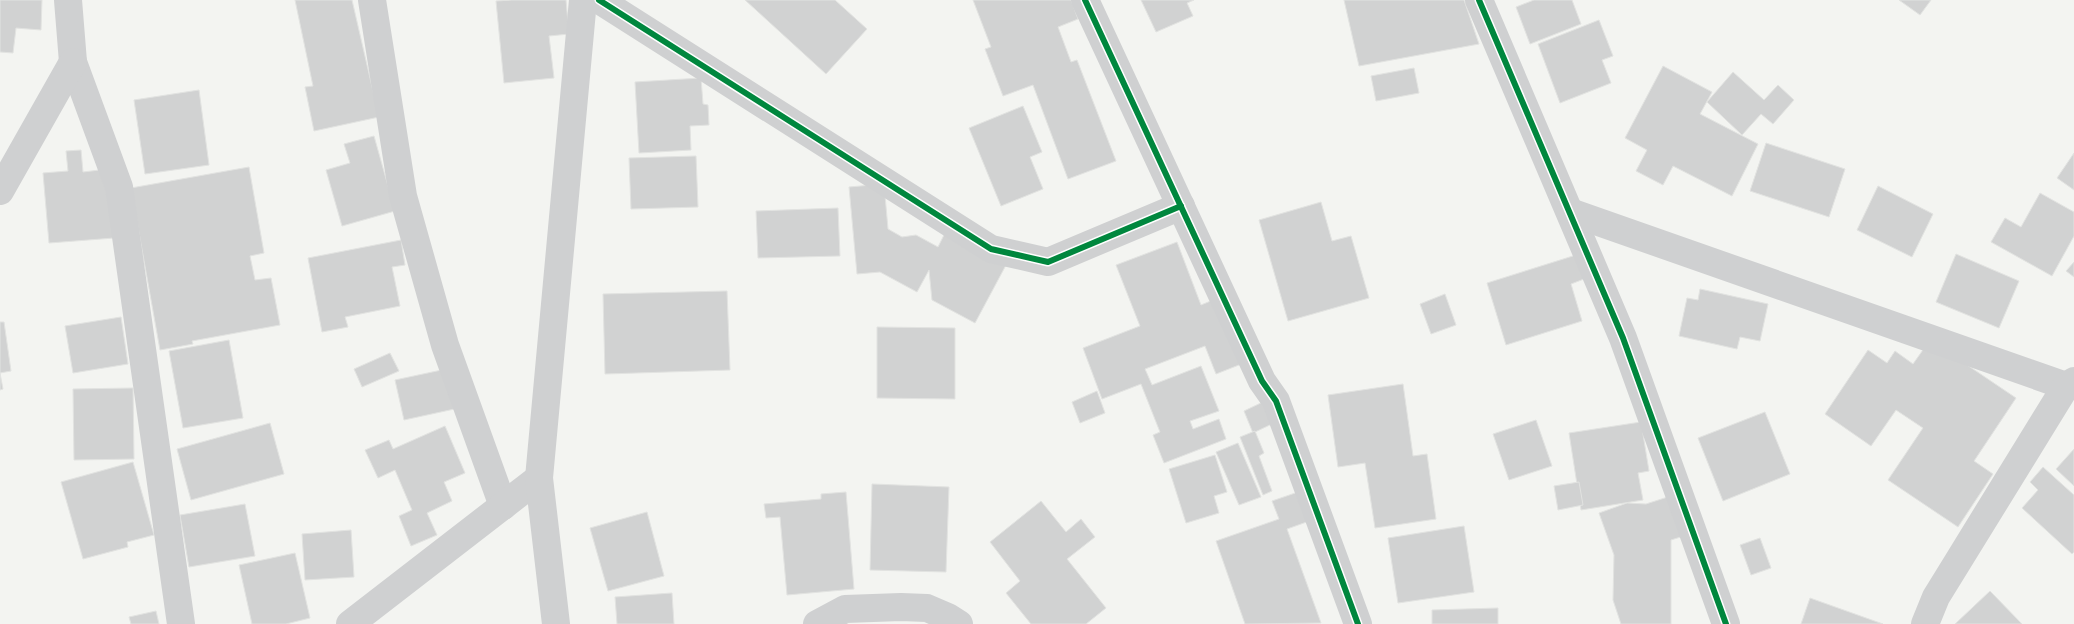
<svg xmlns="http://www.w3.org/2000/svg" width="2074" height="624" font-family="'Golos Text',sans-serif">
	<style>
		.building { fill: #d1d2d2; stroke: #e2e3e1 }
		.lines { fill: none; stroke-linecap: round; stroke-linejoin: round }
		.street { stroke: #cfd0d1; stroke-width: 28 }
		.cycleway-casing { stroke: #fff; stroke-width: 9 }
		.cycleway { stroke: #00873e; stroke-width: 6 }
	</style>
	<rect width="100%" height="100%" fill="#f3f4f1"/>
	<!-- building -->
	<g class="building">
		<polygon points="0,0 42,0 41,30 16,28 13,53 0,52"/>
		<polygon points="295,0 352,0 379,117 314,131 305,87 313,86"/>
		<polygon points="512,0 566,0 569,34 549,36 554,78 504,83 496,1"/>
		<polygon points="745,0 835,0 867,29 826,74"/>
		<polygon points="973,0 1071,0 1078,19 1058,27 1071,62 1077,60 1116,161 1068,179 1033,85 1003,96 985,49 991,47"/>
		<polygon points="1141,0 1194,0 1187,3 1193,16 1156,32"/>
		<polygon points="1344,0 1464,0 1479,44 1359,66"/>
		<polygon points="1534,0 1572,0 1581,24 1530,44 1516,7"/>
		<polygon points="1899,0 1931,0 1920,15"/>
		<polygon points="1599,20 1613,56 1602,60 1611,83 1560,103 1538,44"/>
		<polygon points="1663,66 1712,92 1700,114 1758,144 1732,196 1673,166 1663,185 1636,171 1647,150 1625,138"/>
		<polygon points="1414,68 1419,93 1376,101 1371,76"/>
		<polygon points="1733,72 1764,100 1778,85 1794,100 1773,124 1761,114 1742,135 1707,102"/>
		<polygon points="701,78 703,104 708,105 709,125 690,126 691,150 639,153 635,82"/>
		<polygon points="199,90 209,165 145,174 134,100"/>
		<polygon points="1023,106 1042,152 1030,157 1043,189 1001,206 969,128"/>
		<polygon points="374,136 395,211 342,226 326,170 350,163 344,144"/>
		<polygon points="1766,143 1845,169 1829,217 1750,191"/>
		<polygon points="81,150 83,172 108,169 114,238 49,243 43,173 68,171 66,151"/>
		<polygon points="2074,153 2074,190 2057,178"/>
		<polygon points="696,156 698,207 631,209 629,158"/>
		<polygon points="249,167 264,253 250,256 255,280 271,278 280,325 192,341 193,344 160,350 131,188"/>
		<polygon points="884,184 888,229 902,237 916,235 938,247 945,233 1006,265 975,323 932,300 929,270 917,292 880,272 857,274 849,187"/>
		<polygon points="1878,186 1933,214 1912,257 1857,230"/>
		<polygon points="2040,193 2074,212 2074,236 2052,276 1991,242 2005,218 2021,227"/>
		<polygon points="1321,202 1332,241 1351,236 1369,298 1288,321 1259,220"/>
		<polygon points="838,208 840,256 758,258 756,211"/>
		<polygon points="401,240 405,265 392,267 400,306 345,317 348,327 322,332 308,258"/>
		<polygon points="1177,242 1201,305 1218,298 1244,363 1216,374 1205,346 1145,369 1152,385 1201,366 1219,411 1190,421 1193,429 1219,419 1226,439 1164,463 1153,435 1160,432 1141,384 1102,399 1083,348 1140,326 1116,265"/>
		<polygon points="1956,254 2019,281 1999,328 1936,302"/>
		<polygon points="1576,255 1584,279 1571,284 1582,321 1506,345 1487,283"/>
		<polygon points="2074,262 2074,277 2066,271"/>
		<polygon points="1700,289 1768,304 1760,341 1740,337 1737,349 1679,336 1687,298 1698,300"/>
		<polygon points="727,291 730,370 605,374 603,294"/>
		<polygon points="1445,294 1456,325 1431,334 1420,304"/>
		<polygon points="121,317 128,364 73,373 65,326"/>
		<polygon points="0,322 4,322 11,371 0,373 3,389 0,390"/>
		<polygon points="877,327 955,328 955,399 877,398"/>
		<polygon points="229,340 243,418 183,428 169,351"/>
		<polygon points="1930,340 2016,398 1974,461 1993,474 1958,527 1888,480 1923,428 1896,410 1871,446 1825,414 1868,350 1887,363 1895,351 1913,364"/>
		<polygon points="390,353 399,371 362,387 354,369"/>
		<polygon points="451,368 459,408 404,420 395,380"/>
		<polygon points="1403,384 1413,456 1427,454 1436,519 1375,528 1365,463 1338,467 1328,395"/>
		<polygon points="133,388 134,459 74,460 73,389"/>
		<polygon points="1097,391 1105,413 1080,423 1072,402"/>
		<polygon points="1265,401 1274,423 1253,433 1244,411"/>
		<polygon points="1765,412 1790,474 1723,501 1698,438"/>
		<polygon points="1536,420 1552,466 1509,480 1493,434"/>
		<polygon points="1641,422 1649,471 1638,473 1643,500 1581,510 1569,433"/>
		<polygon points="270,423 284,474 191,500 177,449"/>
		<polygon points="445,426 465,473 444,482 452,501 427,513 437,535 411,546 399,516 412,510 395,470 378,478 365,450 389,440 393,449"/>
		<polygon points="1255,431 1264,453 1259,456 1272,491 1263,495 1240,437"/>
		<polygon points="1238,443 1261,497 1239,505 1216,452"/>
		<polygon points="2074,449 2074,486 2056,469"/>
		<polygon points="1215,455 1227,492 1214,496 1219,513 1186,523 1169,469"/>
		<polygon points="133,462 154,535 127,542 128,547 83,559 61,482"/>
		<polygon points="2043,467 2074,495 2074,552 2072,554 2022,508 2038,490 2030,482"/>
		<polygon points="1579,482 1583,505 1558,510 1554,486"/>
		<polygon points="872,484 949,487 946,572 870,570"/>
		<polygon points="1304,490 1315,519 1287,529 1321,623 1245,624 1216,541 1279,519 1272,501"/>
		<polygon points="846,492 854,589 787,595 780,517 766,518 764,504 821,499 821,494"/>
		<polygon points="1674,495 1687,535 1671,540 1671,624 1621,624 1613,600 1614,555 1599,513 1627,503 1646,504"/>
		<polygon points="1041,501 1066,532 1081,519 1095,537 1067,559 1106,608 1086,624 1031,624 1006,593 1020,581 990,542"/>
		<polygon points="245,504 255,556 189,567 180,515"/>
		<polygon points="647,512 664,576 608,591 590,528"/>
		<polygon points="1464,526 1474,592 1398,603 1388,538"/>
		<polygon points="351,530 354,577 305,580 302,534"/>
		<polygon points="1760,538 1771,568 1751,575 1740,545"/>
		<polygon points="295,553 310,618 286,624 252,624 239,565"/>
		<polygon points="1990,591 2022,624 1955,624"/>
		<polygon points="672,593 674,624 617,624 615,597"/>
		<polygon points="1810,598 1883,624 1801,624"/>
		<polygon points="1498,608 1498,624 1432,624 1432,610"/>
		<polygon points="156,611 159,624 131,624 129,617"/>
	</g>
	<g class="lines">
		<!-- street -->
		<g class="street">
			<polyline points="68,0 73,62 119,187 181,624"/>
			<polyline points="372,0 403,196 445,345 503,506"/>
			<polyline points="599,0 991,249 1048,262 1181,206"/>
			<polyline points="1085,0 1262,381 1276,401 1358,624"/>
			<polyline points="1479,0 1623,338 1726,624"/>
			<polyline points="0,191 73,62"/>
			<polyline points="1570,212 2066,386"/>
			<polyline points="350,624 539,478"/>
			<polyline points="556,624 539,478 583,0"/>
			<polyline points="817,624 845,609 901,607 927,608 948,617 959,624"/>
			<polyline points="1925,624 1936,597 1957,563 2066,386 2074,381"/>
		</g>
		<defs>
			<g id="cycleway">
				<polyline points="599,0 991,249 1048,262 1181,206"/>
				<polyline points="1085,0 1262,381 1276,401 1358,624"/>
				<polyline points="1479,0 1623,338 1726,624"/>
			</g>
		</defs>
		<!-- cycleway casing -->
		<use href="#cycleway" class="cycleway-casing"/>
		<!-- cycleway -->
		<use href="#cycleway" class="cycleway"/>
	</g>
</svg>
